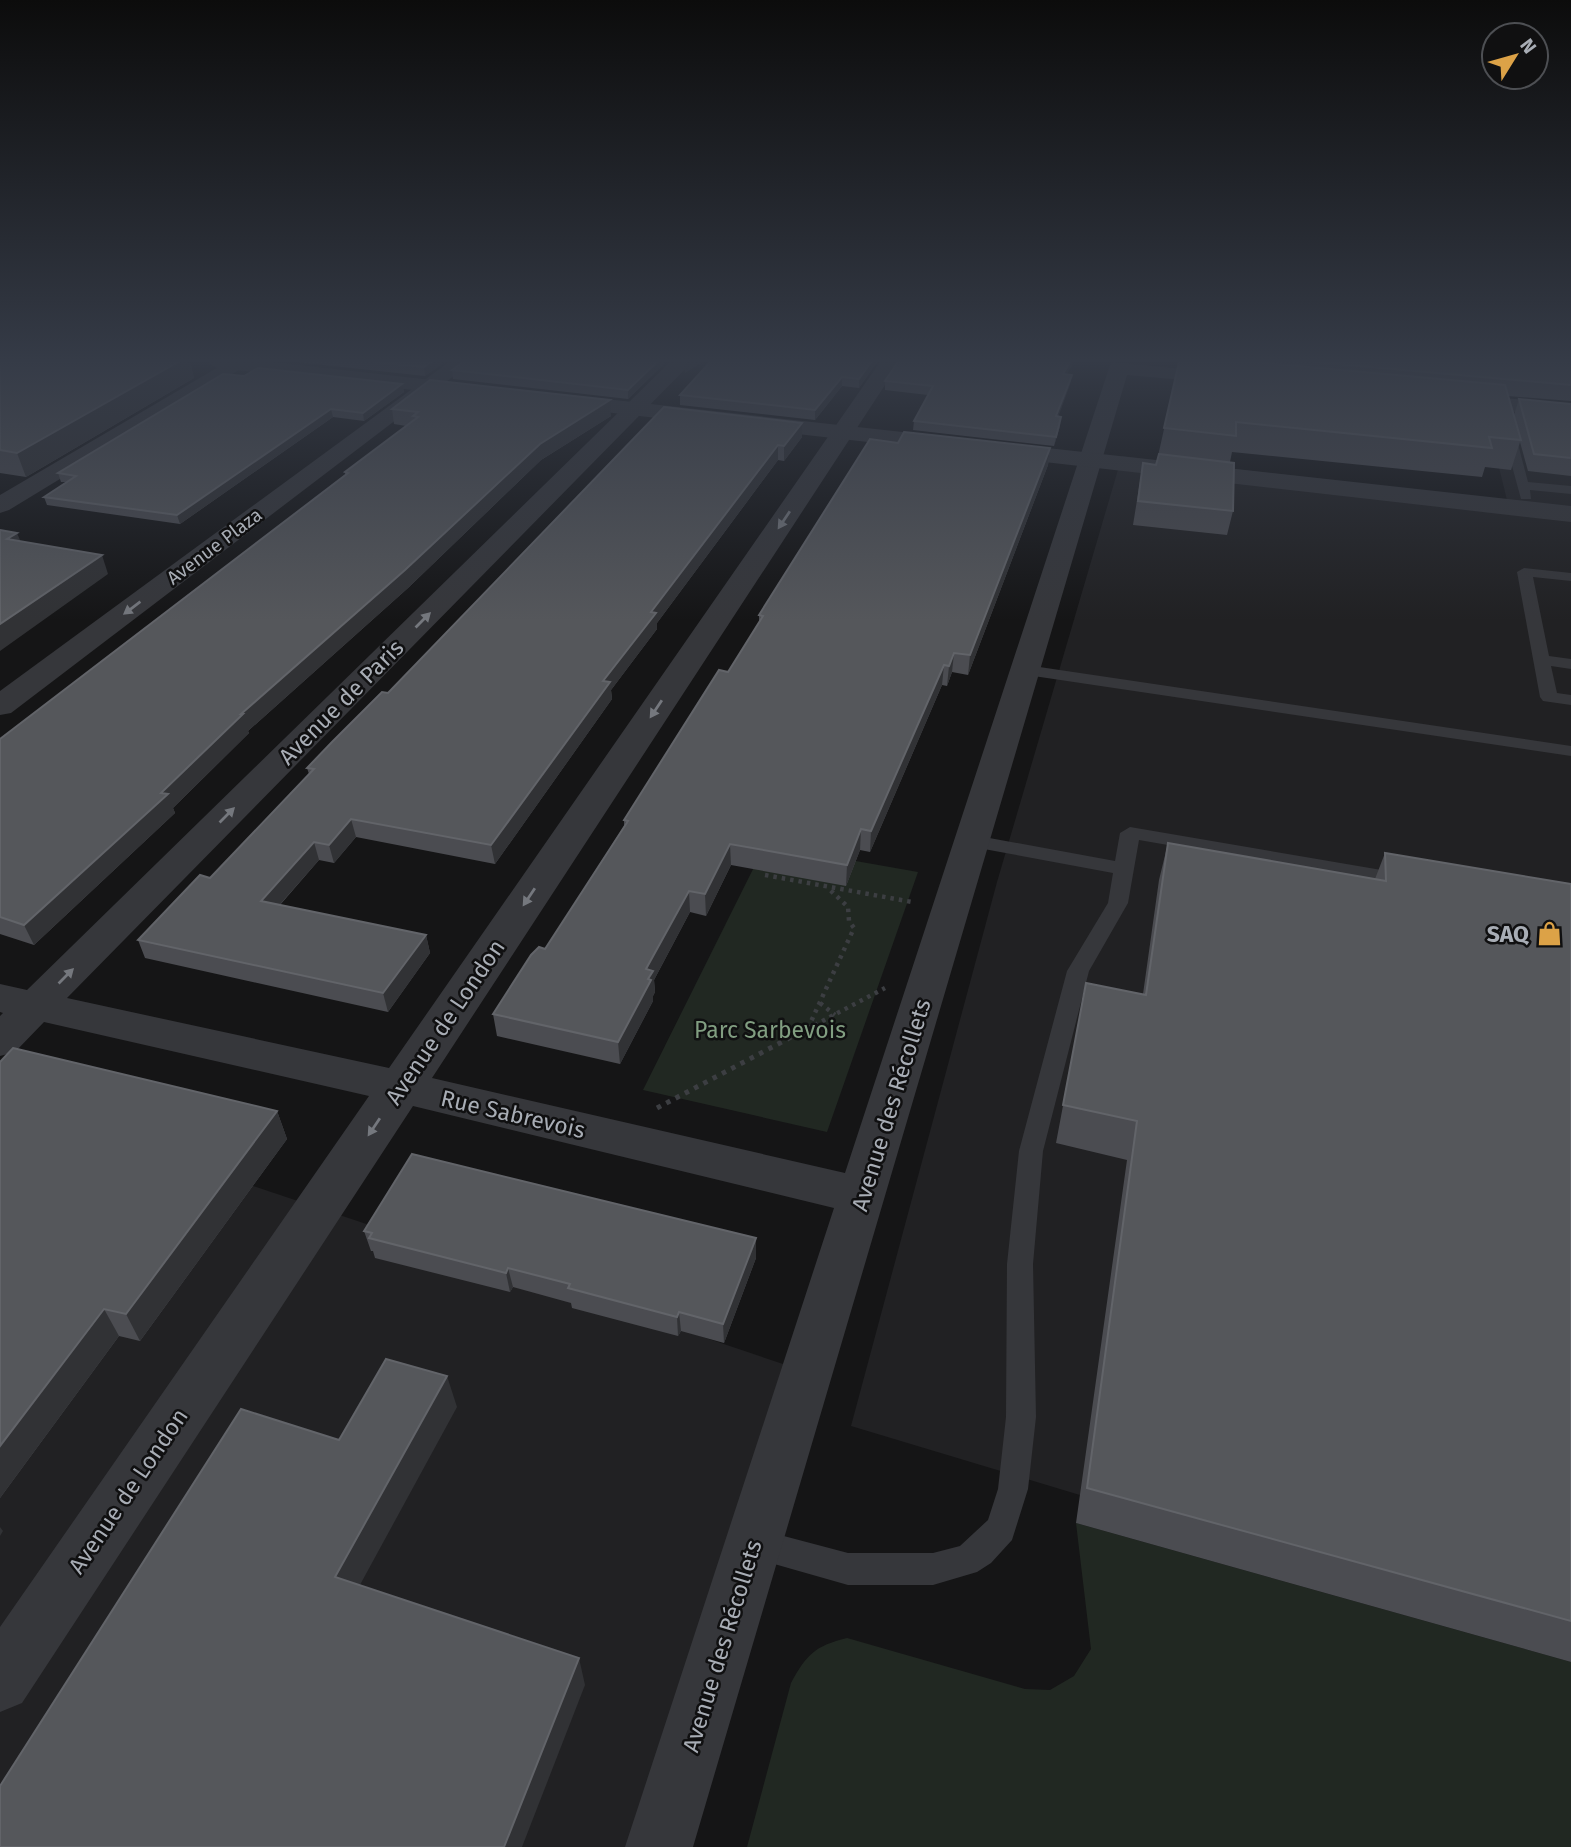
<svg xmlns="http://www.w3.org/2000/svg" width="1571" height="1847" font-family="'Fira Sans',sans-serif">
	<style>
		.built { fill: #212123 }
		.green { fill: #212822 }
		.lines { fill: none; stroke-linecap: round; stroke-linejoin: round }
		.path-far1 { stroke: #3c3e42; stroke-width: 4.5; stroke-dasharray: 3.5 5; stroke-linecap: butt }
		.path { stroke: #3c3e42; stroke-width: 5; stroke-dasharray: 4.5 6; stroke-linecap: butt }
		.service { fill: #36373b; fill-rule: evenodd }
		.minor { fill: #36373b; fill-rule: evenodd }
		.tertiary { fill: #36373b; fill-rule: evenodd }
		.wall { fill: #4b4c51 }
		.shaded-wall { fill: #313235 }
		.building { fill: #55575b; stroke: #626469; stroke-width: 2 }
		.oneway { fill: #75787e }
		.labels { text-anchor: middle; stroke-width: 5; stroke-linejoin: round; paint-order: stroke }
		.far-street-label { font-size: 19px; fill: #a8adb5; stroke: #101011 }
		.street-label { font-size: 23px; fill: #a8adb5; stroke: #101011 }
		.poi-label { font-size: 23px; font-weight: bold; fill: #a8adb5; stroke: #101011; text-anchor: end }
		.park-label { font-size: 23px; fill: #819e81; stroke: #101011 }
	</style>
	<rect width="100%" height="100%" fill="#151516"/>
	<!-- built -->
	<g class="built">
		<polygon points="1484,407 1571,414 1571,1643 851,1426 997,882 1122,456 1507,500"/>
		<polygon points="0,1101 807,1372 659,1847 0,1847"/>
	</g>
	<!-- green -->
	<g class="green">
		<polygon points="765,845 918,872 827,1132 643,1090"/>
		<path d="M1076 1523 1571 1662V1847H747L791 1683C807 1654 815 1646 847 1638L1025 1689 1050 1690 1074 1676 1091 1649Z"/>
	</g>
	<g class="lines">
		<!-- path-far1 -->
		<g class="path-far1">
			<polyline points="765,875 912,902"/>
			<polyline points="820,1003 835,1015"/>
			<polyline points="808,1028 854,928 849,921 848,907 829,889"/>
			<polyline points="792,1037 885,988"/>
		</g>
		<!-- path -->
		<polyline class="path" points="657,1108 795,1035"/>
		<!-- service -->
		<g class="service">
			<polygon points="1508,425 1514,429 1528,482 1571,486 1571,494 1530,490 1531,499 1521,499 1502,429"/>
			<polygon points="1524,568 1571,573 1571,581 1533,577 1549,656 1571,659 1571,669 1551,666 1557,693 1571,695 1571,705 1543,701 1540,697 1517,572"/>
			<polygon points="1026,665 1571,746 1571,756 1020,674 1020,666"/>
			<polygon points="1130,827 1405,874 1415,880 1405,886 1139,840 1128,903 1089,971 1043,1151 1033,1264 1036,1417 1028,1489 1012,1540 991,1563 977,1572 933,1585 848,1585 743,1555 738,1544 743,1533 754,1528 848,1553 933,1553 960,1546 988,1520 998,1489 1006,1417 1007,1264 1019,1151 1067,971 1108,903 1113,873 973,847 963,841 973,835 1115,861 1120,833"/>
		</g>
		<!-- minor -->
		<g class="minor">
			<polygon points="227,362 252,362 9,510 0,513 0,495"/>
			<polygon points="449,362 472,362 11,713 0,715 0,691"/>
			<polygon points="670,362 692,362 67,998 389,1068 880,362 900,362 432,1078 845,1173 1111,362 1235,374 1238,378 1228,384 1127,375 693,1847 625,1847 834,1208 413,1106 22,1703 0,1712 0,1627 369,1096 44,1022 15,1052 0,1056 0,1016 3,1013 0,1012 0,984 27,990"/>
			<polygon points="1459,394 1571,404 1571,418 1451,405 1448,400 1451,395"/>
		</g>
		<!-- tertiary -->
		<g class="tertiary">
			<polygon points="207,362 272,362 476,385 487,391 476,397 217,368"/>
			<polygon points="560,394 1571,506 1571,522 552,406 549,401 552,396"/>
		</g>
	</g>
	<!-- wall -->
	<g class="wall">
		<polygon points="0,362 190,362 194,378 26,477 0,473"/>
		<polygon points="296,362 445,362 425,376"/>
		<polygon points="666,362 628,399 453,379 452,370"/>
		<polygon points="877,362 859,388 842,386 815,420 680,405 680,395"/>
		<polygon points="1179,362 1571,362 1571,401 1508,396 1514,415 1519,399 1571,404 1571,476 1528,471 1520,442 1511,470 1485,467 1482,477 1232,452 1230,462 1233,511 1227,535 1133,525 1143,463 1156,465"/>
		<polygon points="1067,374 1072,375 1070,384 1058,416 1060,426 1054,446 913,430 914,421 928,395 885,390 885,381"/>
		<polygon points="244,376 402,384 404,392 364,421 333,417 180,524 47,505 44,497 66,482 61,482 58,473"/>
		<polygon points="664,407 802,437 784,461 778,460 657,623 657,629 611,690 612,699 495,864 356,837 334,863 319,860 280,905 426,935 430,953 388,1012 145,958 138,940 210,878 309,774 307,768 388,693"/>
		<polygon points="392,409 611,416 541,460 408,588 248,731 249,733 173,808 175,813 34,945 0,934 0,739 345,475 345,472 406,426 394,424"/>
		<polygon points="898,443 1050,448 1048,465 968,675 952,672 947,686 942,685 870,852 860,850 846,886 731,865 706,916 690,912 654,980 655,992 653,996 653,1001 620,1064 497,1036 493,1014 545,949 624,826 624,820 728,672 759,623 759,615"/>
		<polygon points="1168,843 1375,879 1385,853 1571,884 1571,1662 1076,1523 1127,1160 1056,1143 1086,983 1143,994 1159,880"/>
		<polygon points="0,1062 277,1111 287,1139 140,1341 119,1336 0,1498"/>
		<polygon points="364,1231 756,1258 724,1343 681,1331 678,1336 572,1308 571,1303 513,1287 510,1292 375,1258 373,1251 371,1251"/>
	</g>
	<!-- shaded-wall -->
	<g class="shaded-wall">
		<polygon points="178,362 190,362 194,378 26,477 17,453"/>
		<polygon points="431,362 445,362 425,376 424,367"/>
		<polygon points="657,362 666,362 628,399 628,390"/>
		<polygon points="688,362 703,362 685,373 684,364"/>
		<polygon points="871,362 877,362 859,388 859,379"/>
		<polygon points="1070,362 1074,362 1062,383 1063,374"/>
		<polygon points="1072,375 1070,384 1055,426 1056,416"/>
		<polygon points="842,377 842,386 815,420 815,410"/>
		<polygon points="402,384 404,392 364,421 363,413"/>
		<polygon points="610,400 611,416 541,460 408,588 248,731 249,733 173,808 175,813 34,945 24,925 161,793 241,714 540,444"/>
		<polygon points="331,409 333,417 180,524 177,515"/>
		<polygon points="1061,417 1060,426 1054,446 1056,437"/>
		<polygon points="802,423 802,437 784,461 784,446"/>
		<polygon points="778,445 778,460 657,623 657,629 611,690 612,699 495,864 491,845 651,612"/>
		<polygon points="1050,448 1048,465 968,675 970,655"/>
		<polygon points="17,533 25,552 7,539"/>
		<polygon points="102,555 108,574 0,651 0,624"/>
		<polygon points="954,653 952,672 947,686 949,666"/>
		<polygon points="944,665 942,685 870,852 871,831"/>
		<polygon points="351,819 356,837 334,863 329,845"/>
		<polygon points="861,829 860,850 846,886 847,865"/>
		<polygon points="314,842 319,860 267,919 261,901"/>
		<polygon points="730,844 731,865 706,916 705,894"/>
		<polygon points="689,891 690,912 654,980 655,992 653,996 653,1001 620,1064 618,1042 646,969"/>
		<polygon points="426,935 430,953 388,1012 383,993"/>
		<polygon points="277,1111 287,1139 140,1341 126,1314"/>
		<polygon points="756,1238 756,1258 724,1343 723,1324"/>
		<polygon points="508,1268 513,1287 510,1292 506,1273"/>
		<polygon points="104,1309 119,1336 0,1498 0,1446"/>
		<polygon points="679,1312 681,1331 678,1336 677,1317"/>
		<polygon points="447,1376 457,1407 349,1605 335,1577"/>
		<polygon points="0,1527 3,1531 0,1536"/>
		<polygon points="579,1658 585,1685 522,1847 504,1847"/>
	</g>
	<!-- building -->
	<g class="building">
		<polygon points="0,362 178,362 17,453 0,450"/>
		<polygon points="374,362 431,362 424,367"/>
		<polygon points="463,362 657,362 628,390 452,370"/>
		<polygon points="710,362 871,362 859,379 842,377 815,410 680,395"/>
		<polygon points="898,362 1070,362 1063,374 1072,375 1056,416 1061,417 1056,437 914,421 933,386 885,381"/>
		<polygon points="1179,362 1254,362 1505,385 1521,440 1489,437 1492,448 1236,422 1236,436 1164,428"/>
		<polygon points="1314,362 1571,362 1571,385"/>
		<polygon points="258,368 402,384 363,413 331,409 177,515 44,497 76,476 58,473 223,374 244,376"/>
		<polygon points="430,380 610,400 540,444 405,570 241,714 243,714 161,793 168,794 24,925 0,917 0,739 348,473 345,472 418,417 413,416 418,412 392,409"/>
		<polygon points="1519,399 1571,404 1571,458 1534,454"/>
		<polygon points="664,407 802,423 784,446 778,445 651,612 656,613 603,681 610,682 491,845 351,819 329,845 314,842 261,901 426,935 383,993 138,940 200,875 210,878 314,769 307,768 332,742 382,692 388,693"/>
		<polygon points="904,432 1050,448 970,655 954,653 949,666 944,665 871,831 861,829 847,865 730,844 705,894 689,891 646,969 653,971 648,979 651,980 618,1042 493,1014 531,955 539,947 545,949 628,821 624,820 719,670 728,672 763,616 759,615 870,439 898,443"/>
		<polygon points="1159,454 1234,463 1233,511 1138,501 1143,463 1156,465"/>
		<polygon points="0,530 17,533 7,539 102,555 0,624"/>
		<polygon points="1168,843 1386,881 1385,853 1571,884 1571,1621 1087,1488 1137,1121 1063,1105 1086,983 1146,995"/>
		<polygon points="13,1048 277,1111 126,1314 104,1309 0,1446 0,1062"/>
		<polygon points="412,1154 756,1238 723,1324 679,1312 677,1317 568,1288 570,1284 508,1268 506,1273 369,1238 372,1233 364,1231"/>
		<polygon points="386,1359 447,1376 335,1577 579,1658 504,1847 0,1847 0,1786 241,1409 339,1440"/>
	</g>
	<!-- one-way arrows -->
	<defs><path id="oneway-solid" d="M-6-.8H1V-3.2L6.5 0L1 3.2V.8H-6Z" transform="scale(1.75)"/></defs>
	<g class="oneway">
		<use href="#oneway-solid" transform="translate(784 520) rotate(124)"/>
		<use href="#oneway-solid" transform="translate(132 608) rotate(143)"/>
		<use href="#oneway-solid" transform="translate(423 620) rotate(-45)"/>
		<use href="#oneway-solid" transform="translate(656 709) rotate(124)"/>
		<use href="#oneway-solid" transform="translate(227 815) rotate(-45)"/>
		<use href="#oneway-solid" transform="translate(529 897) rotate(124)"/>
		<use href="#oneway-solid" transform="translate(66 976) rotate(-45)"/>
		<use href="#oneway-solid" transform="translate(374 1127) rotate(124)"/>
	</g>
	<!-- sky -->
	<linearGradient id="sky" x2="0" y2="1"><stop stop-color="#0c0c0c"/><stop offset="0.58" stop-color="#353b47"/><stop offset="1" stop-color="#353b47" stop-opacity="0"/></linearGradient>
	<rect width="1571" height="621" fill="url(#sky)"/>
	<!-- icons -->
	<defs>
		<symbol id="shop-bare" viewBox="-9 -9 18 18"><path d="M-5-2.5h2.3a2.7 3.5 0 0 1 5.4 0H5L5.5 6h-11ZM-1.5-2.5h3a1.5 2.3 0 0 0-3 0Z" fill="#dca247" stroke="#101011" stroke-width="2.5" paint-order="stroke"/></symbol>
	</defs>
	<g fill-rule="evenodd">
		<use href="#shop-bare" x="1532" y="916" width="35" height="35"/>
	</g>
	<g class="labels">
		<!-- far-street labels -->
		<g class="far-street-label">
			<text transform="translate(214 546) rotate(-37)" y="7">Avenue Plaza</text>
		</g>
		<!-- street labels -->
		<g class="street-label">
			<text transform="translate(341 702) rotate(-45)" y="8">Avenue de Paris</text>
			<text transform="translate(445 1022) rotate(-56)" y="8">Avenue de London</text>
			<text transform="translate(891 1105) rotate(-73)" y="8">Avenue des Récollets</text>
			<text transform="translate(513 1114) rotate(13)" y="8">Rue Sabrevois</text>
			<text transform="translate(128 1491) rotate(-56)" y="8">Avenue de London</text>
			<text transform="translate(722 1646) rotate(-73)" y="8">Avenue des Récollets</text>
		</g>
		<!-- poi labels -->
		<g class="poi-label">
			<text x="1529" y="942">SAQ</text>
		</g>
		<!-- park labels -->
		<g class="park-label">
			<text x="770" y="1038">Parc Sarbevois</text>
		</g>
	</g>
	<!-- north arrow -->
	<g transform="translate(1515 56) rotate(53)"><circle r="33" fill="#101011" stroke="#4d4f53" stroke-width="2"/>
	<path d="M0-5L12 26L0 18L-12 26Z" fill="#dca247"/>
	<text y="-10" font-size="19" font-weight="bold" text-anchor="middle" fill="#a8adb5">N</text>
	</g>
</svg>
